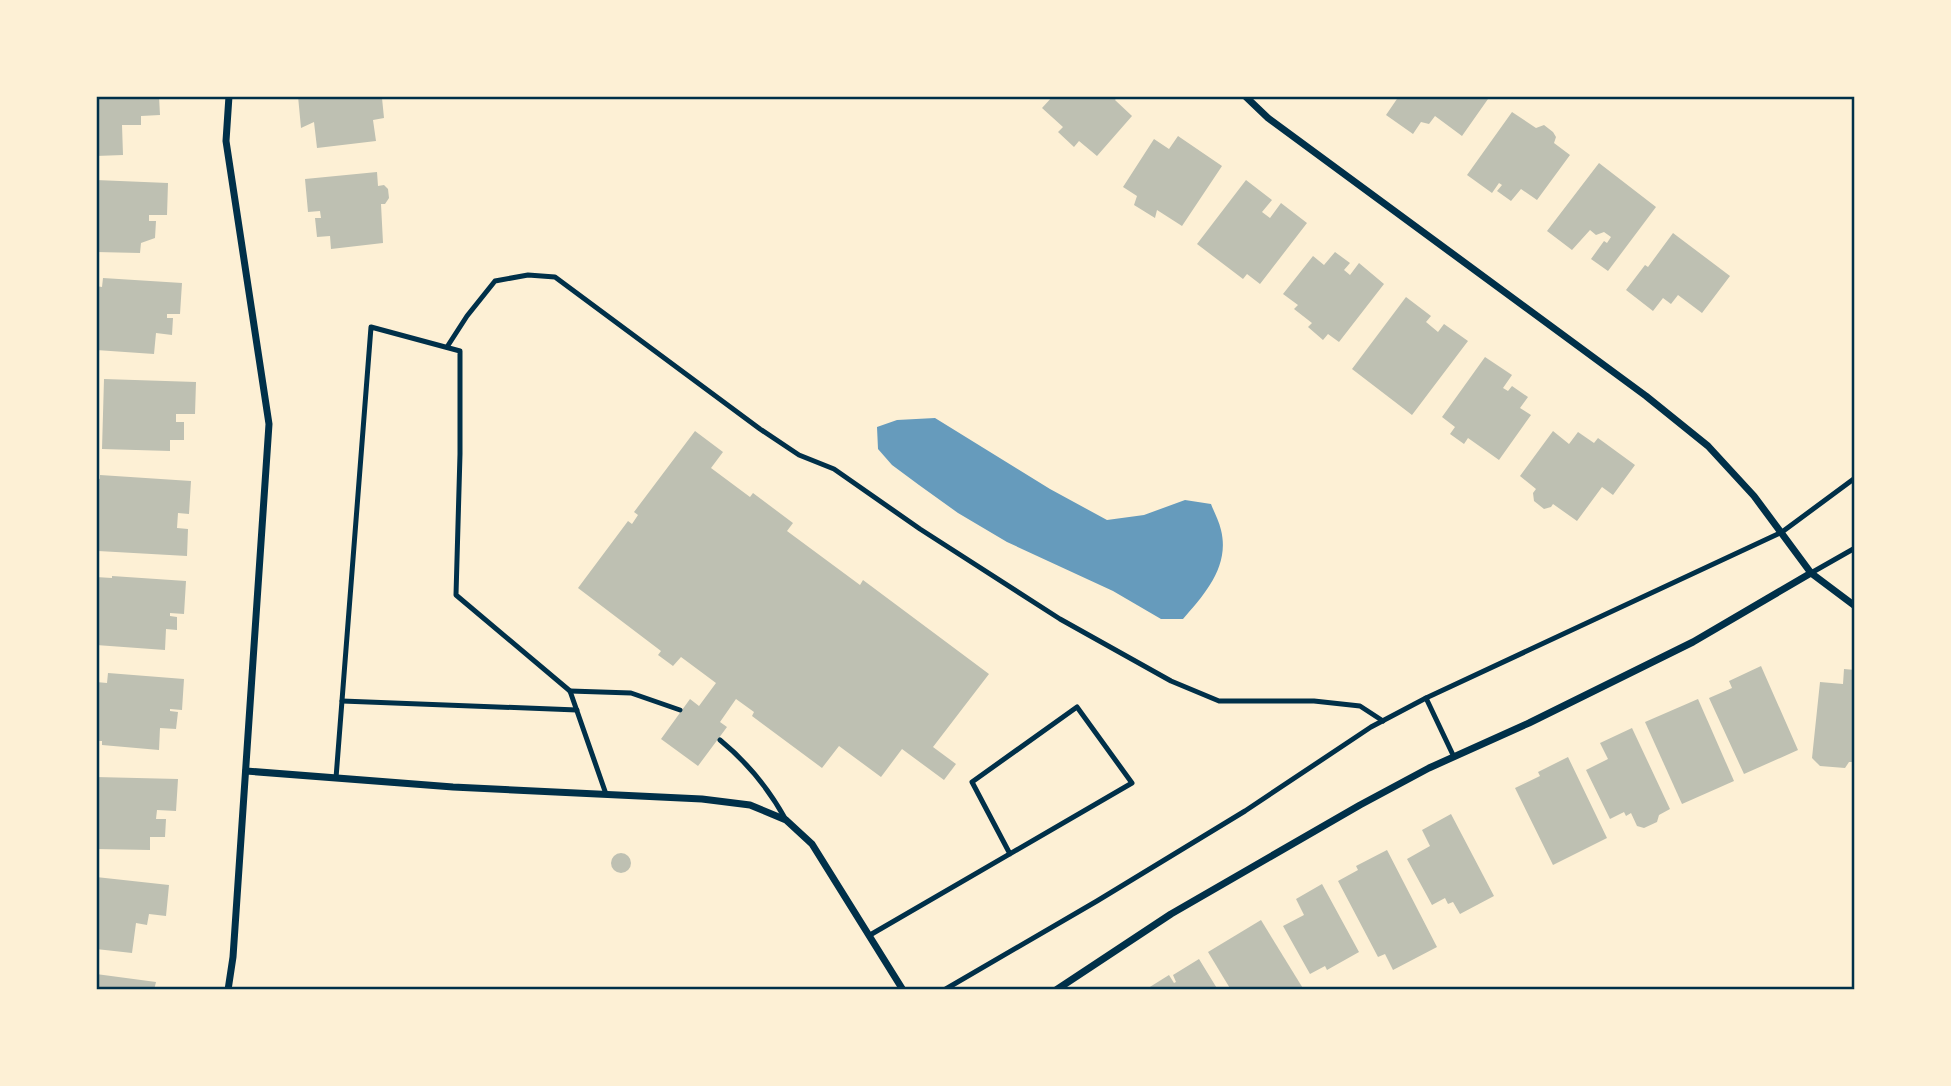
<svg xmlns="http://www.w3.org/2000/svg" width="1951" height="1086" font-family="Barlow,sans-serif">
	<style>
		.water { fill: #669bbc }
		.building { fill: #bec0b2 }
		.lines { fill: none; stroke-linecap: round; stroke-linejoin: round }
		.service { stroke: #003049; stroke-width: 5 }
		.minor { stroke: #003049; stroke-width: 7 }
		.neatline { fill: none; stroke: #003049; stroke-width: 2.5 }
	</style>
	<rect width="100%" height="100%" fill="#fdf0d5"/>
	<!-- water -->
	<path class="water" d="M935 418 1050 489 1107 520 1144 515 1185 500 1211 504C1214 512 1219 521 1221 530 1230 566 1205 594 1183 619H1161L1113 591 1007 542 958 513 919 485 892 465 878 449 877 427 897 420Z"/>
	<!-- building -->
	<g class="building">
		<polygon points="96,96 159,96 160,115 141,116 141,125 122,125 123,155 96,156"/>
		<polygon points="298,96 373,96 374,99 382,98 384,118 373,120 376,141 317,148 314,122 301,128"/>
		<polygon points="1053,96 1118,96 1115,100 1132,116 1097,156 1079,141 1074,147 1058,132 1063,127 1042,108"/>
		<polygon points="1399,96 1484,96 1488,99 1462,136 1435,116 1429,124 1421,122 1413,134 1386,115"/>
		<polygon points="1512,112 1536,128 1544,125 1553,132 1556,137 1554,143 1570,155 1537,200 1521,189 1511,201 1497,191 1502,185 1499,183 1492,193 1467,175"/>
		<polygon points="1178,136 1222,166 1182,226 1157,210 1155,218 1134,205 1137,196 1123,187 1154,139 1169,149"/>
		<polygon points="1599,163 1656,207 1608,271 1591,259 1604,241 1607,243 1611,237 1604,232 1596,235 1590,230 1572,250 1547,231"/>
		<polygon points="377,172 378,186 384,185 388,189 389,198 385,204 381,204 383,243 331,249 330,236 317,237 315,218 321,218 320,211 308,212 305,179"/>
		<polygon points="96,180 168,183 167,215 149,215 149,221 156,221 155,238 141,243 140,253 96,252"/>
		<polygon points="1246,180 1272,200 1262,212 1270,218 1281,203 1307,223 1260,284 1247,274 1243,279 1197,244"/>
		<polygon points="1673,233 1730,276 1702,313 1678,295 1671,304 1663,298 1653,311 1626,290 1645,265 1648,267"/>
		<polygon points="1335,252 1350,263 1344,270 1350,275 1359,263 1384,284 1339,342 1328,334 1323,340 1308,327 1312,323 1294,309 1298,305 1283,294 1313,256 1324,265"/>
		<polygon points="103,278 182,283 180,314 167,314 167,318 173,318 172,335 156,333 154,354 96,350 96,286 102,287"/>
		<polygon points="1406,297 1431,316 1426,322 1438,332 1444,324 1468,341 1412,415 1352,369"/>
		<polygon points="1485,357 1512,375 1503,388 1508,391 1512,386 1528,397 1520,408 1531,415 1499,460 1468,438 1464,444 1450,434 1455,427 1442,417"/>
		<polygon points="104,379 196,382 195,414 176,414 176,422 184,422 184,440 170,440 170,451 102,449"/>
		<polygon points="695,431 723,452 711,468 750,497 753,493 793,523 787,531 860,585 863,580 989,674 933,747 956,764 944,780 902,749 881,777 839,746 822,768 752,716 754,712 736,699 720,722 727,727 698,766 661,739 690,699 699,706 716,683 681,657 673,666 658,655 661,651 578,588 628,521 632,524 638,515 634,512"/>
		<polygon points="1553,431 1569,444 1578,432 1594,443 1598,438 1635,465 1613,495 1602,487 1577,521 1553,504 1551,507 1544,509 1534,501 1533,493 1536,489 1520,476"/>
		<polygon points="100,475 191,481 189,514 178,513 177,528 188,529 187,556 98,551 96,478 100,479"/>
		<polygon points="112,576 186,581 184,614 170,613 170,616 177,617 177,630 166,629 165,650 96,645 96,577 112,578"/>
		<polygon points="1761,666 1798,750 1744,774 1709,698 1732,688 1729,681"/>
		<polygon points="1844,669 1855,670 1855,762 1849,762 1845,768 1820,766 1812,758 1820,682 1843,684"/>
		<polygon points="108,673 184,679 182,710 170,709 170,711 178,712 176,729 160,728 159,750 102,745 102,741 96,741 96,682 107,683"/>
		<polygon points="1698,699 1734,781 1682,804 1645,722"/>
		<polygon points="1632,728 1670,809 1659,815 1657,822 1644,828 1637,826 1631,813 1626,816 1624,812 1610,819 1586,770 1608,759 1600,743"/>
		<polygon points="1568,757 1607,838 1553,865 1515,788 1540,776 1538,772"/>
		<polygon points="96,777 178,779 176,811 157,810 156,819 166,819 165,837 150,837 150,850 96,849"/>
		<polygon points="1451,814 1494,896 1460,914 1453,902 1448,904 1445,898 1432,905 1407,859 1430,846 1422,830"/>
		<polygon points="1387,850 1437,947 1393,970 1385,954 1378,957 1338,881 1358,870 1356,866"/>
		<circle cx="621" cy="863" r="10"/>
		<polygon points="96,877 169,885 166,916 149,914 147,925 136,923 132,953 96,949"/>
		<polygon points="1322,884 1359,952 1327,970 1325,966 1310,974 1283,926 1304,915 1296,899"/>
		<polygon points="1261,920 1304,990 1231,990 1208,952"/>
		<polygon points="1199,959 1218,990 1145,990 1169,975 1174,983 1176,982 1173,975"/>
		<polygon points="96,974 156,982 154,990 96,990"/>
	</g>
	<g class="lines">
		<!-- service -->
		<g class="service">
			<polyline points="447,347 467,316 495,281 528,275 555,277 760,429 799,455 834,469 920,529 1060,619 1171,681 1219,701 1314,701 1360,706 1383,721"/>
			<polyline points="1811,573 1855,548"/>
			<polyline points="570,691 631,693 680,710"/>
			<polyline points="1426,698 1782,532 1855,478"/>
			<polyline points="342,701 577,710"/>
			<path d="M720 740C748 763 769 789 786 820"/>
			<polyline points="336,778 371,327 460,351 460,454 456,595 570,691 606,794"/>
			<polyline points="870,935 1132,783 1077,707 972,782 1010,854"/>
			<polyline points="944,990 1097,901 1245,811 1371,727 1426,698 1454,757"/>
		</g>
		<!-- minor -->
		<g class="minor">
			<polyline points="1245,96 1268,118 1646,396 1708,446 1754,496 1811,573 1855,606"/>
			<polyline points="246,771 453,787 702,799 750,805 786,820 812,844 903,990"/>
			<polyline points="228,990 233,957 269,424 226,141 229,96"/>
			<polyline points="1056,990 1171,914 1360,805 1429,768 1529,723 1693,642 1811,573"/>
		</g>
	</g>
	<!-- border -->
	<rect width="1951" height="1086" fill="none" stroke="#fdf0d5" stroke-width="196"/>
	<rect x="98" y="98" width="1755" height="890" class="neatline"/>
</svg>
